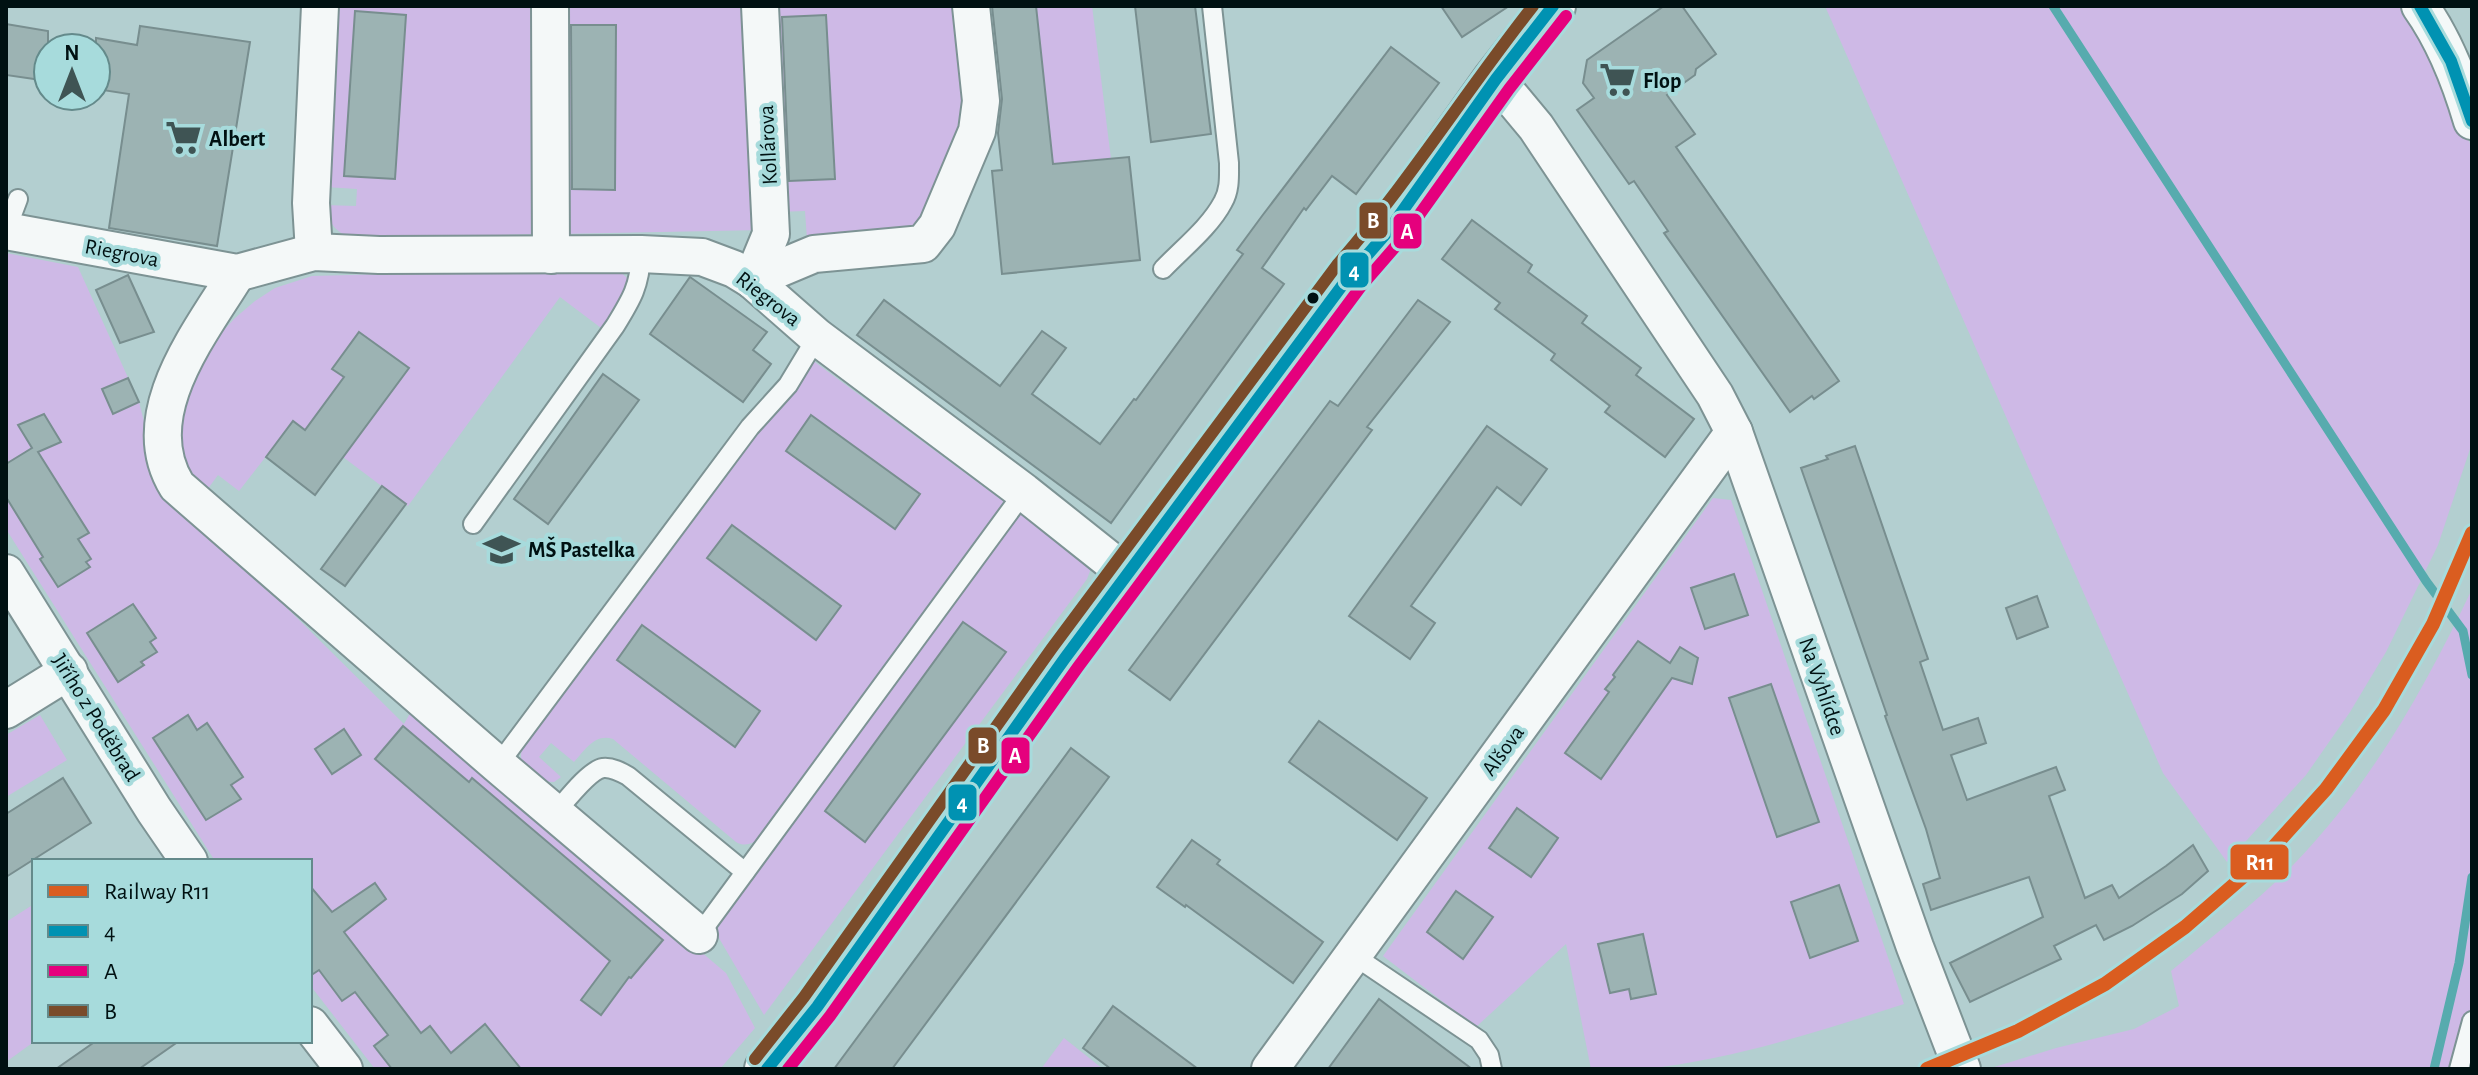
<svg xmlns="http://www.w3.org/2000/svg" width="2478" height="1075" font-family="'Alegreya Sans',sans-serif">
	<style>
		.green { fill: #ceb9e6 }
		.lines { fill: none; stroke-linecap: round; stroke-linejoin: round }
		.stream { stroke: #57abae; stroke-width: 9 }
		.building { fill: #9cb3b3; stroke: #788e8f; stroke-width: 2 }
		.lane-casing { stroke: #7d9394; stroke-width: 22 }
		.street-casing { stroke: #7d9394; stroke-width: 40 }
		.secondary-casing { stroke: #7d9394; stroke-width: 48 }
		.lane { stroke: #f4f8f8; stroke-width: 18 }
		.street { stroke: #f4f8f8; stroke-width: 36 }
		.secondary { stroke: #f4f8f8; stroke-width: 44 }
		.bus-1-casing { stroke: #a7dbdc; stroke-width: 18 }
		.bus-2-casing { stroke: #a7dbdc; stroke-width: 18 }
		.bus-3-casing { stroke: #a7dbdc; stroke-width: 18 }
		.bus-1 { stroke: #0092b2; stroke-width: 12 }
		.bus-2 { stroke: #e5007d; stroke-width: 12 }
		.bus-3 { stroke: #7a4b2a; stroke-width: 12 }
		.rail-1-casing { stroke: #a7dbdc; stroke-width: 20 }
		.rail-1 { stroke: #da5d20; stroke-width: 14 }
		.bus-dot { fill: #001112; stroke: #a7dbdc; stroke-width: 3 }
		.labels { text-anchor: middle; stroke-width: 8; stroke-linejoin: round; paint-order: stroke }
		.poi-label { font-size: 22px; font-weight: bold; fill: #001112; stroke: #a7dbdc; text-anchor: start }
		.street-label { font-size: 22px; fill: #001112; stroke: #a7dbdc }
		.line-badge { stroke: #a7dbdc; stroke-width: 3 }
		.badge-label { font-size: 22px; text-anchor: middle; font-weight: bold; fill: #fff }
	</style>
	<rect width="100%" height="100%" fill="#b3cfd0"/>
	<!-- green -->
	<g class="green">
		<path d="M337 6H544L540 234 355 239C335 233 330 224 324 205L356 206 357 189 325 187Z"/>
		<polygon points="557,6 753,6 763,230 557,234"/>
		<polygon points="766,6 963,6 971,110 927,227 807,239 805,211 776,212"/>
		<polygon points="1036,6 1092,6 1111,159 1053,164"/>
		<polygon points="1825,6 2414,6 2451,86 2472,150 2472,443 2438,545 2386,652 2350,712 2306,775 2227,862 2163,773"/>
		<polygon points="6,253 78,267 139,402 162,494 208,539 286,607 404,724 413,708 726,973 755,1028 720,1069 375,1069 310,985 310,861 215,861 6,529"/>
		<polygon points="616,268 637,287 609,334 560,297 408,506 343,457 409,369 360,332 332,369 344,377 305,430 293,422 239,491 218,475 204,494 180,461 181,399 213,342 235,318 255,301 275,288 312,276"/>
		<path d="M808 357 1003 501 1001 511 760 838C752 844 745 847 736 842L613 739C595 733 585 750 574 762L551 743 539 757 561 777 554 782 540 781C525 767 516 764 524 743Z"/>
		<path d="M1713 498 1731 500 1904 1004C1820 1031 1735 1059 1646 1069 1628 1071 1609 1069 1591 1069L1566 944 1476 1027 1383 956Z"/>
		<polygon points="1022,514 1086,561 1090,571 1087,579 764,1015 716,933 717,923 1015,518"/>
		<path d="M2472 589V1069H1988L2056 1048 2134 1029 2179 1006 2171 971C2213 936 2257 902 2295 863 2371 784 2425 688 2472 589Z"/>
		<polygon points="40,715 67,760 6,797 6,735"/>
		<polygon points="34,904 35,1041 6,1062 6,922"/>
		<polygon points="1064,1038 1103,1069 1041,1069"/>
	</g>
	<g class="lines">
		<!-- stream -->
		<g class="stream">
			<polyline points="2053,6 2426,581 2463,631 2472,675"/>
			<polyline points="2434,1069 2459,963 2472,877"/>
		</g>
	</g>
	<!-- building -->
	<g class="building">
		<polygon points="992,6 1036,6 1053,164 1129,157 1140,260 1002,274 992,171 1002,170 998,133 1002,99"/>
		<polygon points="1135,6 1195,6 1211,134 1151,142"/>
		<polygon points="1441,6 1509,6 1462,37"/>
		<polygon points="1664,6 1682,6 1716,54 1696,69 1695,75 1667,95 1695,134 1676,147 1839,381 1814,399 1812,396 1790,412 1664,233 1668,231 1634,181 1629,184 1577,110 1594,98 1583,83 1587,60"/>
		<polygon points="355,11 406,15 395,179 344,176"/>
		<polygon points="826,15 835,179 789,181 782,17"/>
		<polygon points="6,24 48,31 48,81 6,75"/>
		<polygon points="571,25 616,25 615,190 572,189"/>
		<polygon points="140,26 250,42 217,246 109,228 129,94 96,89 96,38 137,45"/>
		<polygon points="1391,47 1439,83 1356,194 1332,176 1306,210 1304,208 1262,268 1284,284 1111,523 857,335 884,300 1000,386 1042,331 1066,348 1032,394 1100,444 1134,399 1136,400 1243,254 1237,250 1262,216"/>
		<polygon points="1472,220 1532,265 1528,272 1587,316 1582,323 1641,368 1636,375 1694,419 1665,457 1605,412 1610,406 1551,360 1555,354 1495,309 1500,303 1442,259"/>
		<polygon points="128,275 154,332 120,343 96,290"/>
		<polygon points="690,277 767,332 753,350 771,364 743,402 650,334"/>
		<polygon points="1418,300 1450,322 1367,427 1372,430 1170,700 1129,670 1330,401 1338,406"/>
		<polygon points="359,332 409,368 315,495 266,457 293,421 305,430 344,377 332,369"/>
		<polygon points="603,374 639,400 548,524 514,499"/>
		<polygon points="128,378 139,402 113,414 102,389"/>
		<polygon points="44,414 61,442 38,452 89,533 78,539 91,559 86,562 90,567 58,587 40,559 43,557 6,497 6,464 32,448 18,425"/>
		<polygon points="811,415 920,494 895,529 786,451"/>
		<polygon points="1487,426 1547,469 1521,505 1497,487 1411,606 1435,623 1410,659 1349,616"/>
		<polygon points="1855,446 1928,659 1920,662 1943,730 1978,718 1986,743 1951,755 1967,800 2056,767 2065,790 2049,796 2085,898 2112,885 2119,898 2166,866 2193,845 2208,871 2182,894 2132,926 2104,940 2096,925 2054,946 2061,959 1970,1002 1950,963 2043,917 2029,877 1931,910 1923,884 1940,878 1926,829 1885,716 1887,715 1801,468 1828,459 1826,456"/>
		<polygon points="382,486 406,504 345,586 321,569"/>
		<polygon points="732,525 841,606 816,640 707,558"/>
		<polygon points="1734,574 1748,615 1705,629 1691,588"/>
		<polygon points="2037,596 2048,627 2017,639 2006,608"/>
		<polygon points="133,604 156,638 150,642 157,652 141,662 144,665 118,682 87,633"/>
		<polygon points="963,622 1006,652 865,842 825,811"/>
		<polygon points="642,625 760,711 735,747 617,660"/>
		<polygon points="1638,641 1670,663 1680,647 1698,658 1692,684 1672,678 1601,779 1565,753 1609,692 1605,689 1615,677 1613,675"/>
		<polygon points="1771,684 1819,822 1777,837 1729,698"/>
		<polygon points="188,715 197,730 207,723 243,777 231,785 241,799 206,820 153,738"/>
		<polygon points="1319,721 1427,798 1397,840 1289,762"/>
		<polygon points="403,726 469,782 472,778 663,940 631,978 629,977 601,1015 581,1000 610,961 375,759"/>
		<polygon points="344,729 361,755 332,774 315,749"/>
		<polygon points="1071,748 1109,777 892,1069 834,1069"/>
		<polygon points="63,778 91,823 6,877 6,814"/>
		<polygon points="1517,808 1558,838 1531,877 1489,848"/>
		<polygon points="1192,840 1220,860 1217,864 1323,942 1293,983 1186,905 1185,907 1157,887"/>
		<polygon points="375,883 386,899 344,932 421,1033 430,1026 451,1053 485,1024 521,1069 392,1069 374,1046 388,1035 355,992 342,1001 319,970 310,976 310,886 332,912"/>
		<polygon points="1839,885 1858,941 1810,958 1791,902"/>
		<polygon points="1456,891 1493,917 1463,959 1427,932"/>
		<polygon points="1643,934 1656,994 1631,999 1629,989 1610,993 1598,944"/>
		<polygon points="1379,999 1412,1024 1472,1069 1328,1069"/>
		<polygon points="1113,1006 1198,1069 1111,1069 1083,1048"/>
		<polygon points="96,1041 179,1041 139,1069 56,1069"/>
	</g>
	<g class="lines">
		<defs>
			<g id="lane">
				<polyline points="6,231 18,199"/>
				<path d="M1163 269C1182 249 1210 227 1223 202 1230 190 1229 176 1229 163L1212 6"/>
				<path d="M473 524 615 326C631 300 640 286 641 254"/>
				<polyline points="498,765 750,427 788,385 817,337"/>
				<path d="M555 813C565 802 589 770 603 768 612 767 621 772 628 776L745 872"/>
				<polyline points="699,935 1024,492"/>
				<polyline points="1353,955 1479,1040 1489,1055 1492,1069"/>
				<polyline points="2459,1069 2472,1021"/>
			</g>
			<g id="street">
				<polyline points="550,6 551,255"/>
				<path d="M2420 6C2445 41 2460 80 2472 121"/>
				<polyline points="1496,79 1536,127 1715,395 1734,432 1915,947 1962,1069"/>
				<polyline points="6,231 237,273 314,252 379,255 641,254 702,257 734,269 752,280 817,337 1024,492 1127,574"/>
				<polyline points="314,252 311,203 320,6"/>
				<path d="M237 273C201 332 133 415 177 486L498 765 699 935"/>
				<polyline points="752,280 814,254 923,244 937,226 977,131 981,101 971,6"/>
				<polyline points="752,280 771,234 760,6"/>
				<polyline points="6,573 154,810 189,861"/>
				<polyline points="6,710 69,671"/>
				<polyline points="310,1025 344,1069"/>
				<polyline points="1270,1069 1734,432"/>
			</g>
			<polyline id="secondary" points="767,1069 817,1007 1065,658 1350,275 1389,230 1496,79 1553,6"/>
		</defs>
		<!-- lane casing -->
		<use href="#lane" class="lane-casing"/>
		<!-- street casing -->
		<use href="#street" class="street-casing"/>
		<!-- secondary casing -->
		<use href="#secondary" class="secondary-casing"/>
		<!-- lane -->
		<use href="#lane" class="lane"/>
		<!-- street -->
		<use href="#street" class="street"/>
		<!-- secondary -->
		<use href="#secondary" class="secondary"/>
		<defs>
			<g id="bus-1">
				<polyline points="2420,6 2451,61 2472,121"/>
				<polyline points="767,1069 817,1007 1065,658 1350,275 1389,230 1496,79 1553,6"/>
			</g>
			<polyline id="bus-2" points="788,1069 830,1016 1078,667 1362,285 1402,239 1509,89 1566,16"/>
			<path id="bus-3" d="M755 1059 804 997 1052 648 1337 265C1408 183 1466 91 1533 6"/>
		</defs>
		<!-- bus-1 casing -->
		<use href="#bus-1" class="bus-1-casing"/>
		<!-- bus-2 casing -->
		<use href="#bus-2" class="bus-2-casing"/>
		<!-- bus-3 casing -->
		<use href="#bus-3" class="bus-3-casing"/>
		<!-- bus-1 -->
		<use href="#bus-1" class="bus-1"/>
		<!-- bus-2 -->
		<use href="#bus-2" class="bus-2"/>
		<!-- bus-3 -->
		<use href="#bus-3" class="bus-3"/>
		<defs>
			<polyline id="rail-1" points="1927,1069 2018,1031 2105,984 2185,927 2260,862 2326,789 2384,710 2433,624 2472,533"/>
		</defs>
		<!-- rail-1 casing -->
		<use href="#rail-1" class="rail-1-casing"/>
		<!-- rail-1 -->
		<use href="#rail-1" class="rail-1"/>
	</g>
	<!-- icons -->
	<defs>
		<symbol id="supermarket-bare" viewBox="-9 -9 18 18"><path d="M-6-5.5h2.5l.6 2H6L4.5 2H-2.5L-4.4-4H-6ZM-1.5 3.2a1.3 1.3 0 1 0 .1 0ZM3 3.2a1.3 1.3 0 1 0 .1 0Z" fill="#3f5454" stroke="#a7dbdc" stroke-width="2.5" paint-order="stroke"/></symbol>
		<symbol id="school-bare" viewBox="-9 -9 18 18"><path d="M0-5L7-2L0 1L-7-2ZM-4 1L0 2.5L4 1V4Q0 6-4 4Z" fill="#3f5454" stroke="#a7dbdc" stroke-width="2.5" paint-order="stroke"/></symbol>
	</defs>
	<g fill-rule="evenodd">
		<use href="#supermarket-bare" x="1592" y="54" width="51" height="51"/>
		<use href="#supermarket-bare" x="158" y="112" width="51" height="51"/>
		<use href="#school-bare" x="476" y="524" width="51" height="51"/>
	</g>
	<!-- markers -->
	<circle class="bus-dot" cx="1313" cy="298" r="7"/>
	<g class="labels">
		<!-- poi labels -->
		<g class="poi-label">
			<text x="1643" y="88">Flop</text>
			<text x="209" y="146">Albert</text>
			<text x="528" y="557">MŠ Pastelka</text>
		</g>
		<!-- street labels -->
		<g class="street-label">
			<text transform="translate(767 145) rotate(-93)" y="8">Kollárova</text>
			<text transform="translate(122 252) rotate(11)" y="8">Riegrova</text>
			<text transform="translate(769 298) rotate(38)" y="8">Riegrova</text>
			<text transform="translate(1823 686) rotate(71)" y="8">Na Vyhlídce</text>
			<text transform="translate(97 717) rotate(58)" y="8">Jiřího z Poděbrad</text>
			<text transform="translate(1502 750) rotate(-54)" y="8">Alšova</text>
		</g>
	</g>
	<g class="line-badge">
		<rect x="1358" y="201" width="31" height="39" rx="8" fill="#7a4b2a"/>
		<rect x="1392" y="212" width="31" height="38" rx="8" fill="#e5007d"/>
		<rect x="1339" y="251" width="31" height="38" rx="8" fill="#0092b2"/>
		<rect x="967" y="726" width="31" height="39" rx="8" fill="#7a4b2a"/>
		<rect x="1000" y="736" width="31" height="39" rx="8" fill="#e5007d"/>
		<rect x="947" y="783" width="31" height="39" rx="8" fill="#0092b2"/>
		<rect x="2229" y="843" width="61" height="38" rx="8" fill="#da5d20"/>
	</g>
	<g class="badge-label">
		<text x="1373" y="228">B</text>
		<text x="1407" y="239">A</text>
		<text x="1354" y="278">4</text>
		<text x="983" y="753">B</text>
		<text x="1015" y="763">A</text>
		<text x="962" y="810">4</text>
		<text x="2260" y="870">R11</text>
	</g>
	<!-- border -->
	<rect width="2478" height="1075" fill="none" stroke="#001112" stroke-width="16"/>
	<!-- legend -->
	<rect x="32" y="859" width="280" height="184" fill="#a7dbdc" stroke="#648a8b" stroke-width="2"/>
	<rect x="48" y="885" width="40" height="12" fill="#da5d20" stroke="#648a8b" stroke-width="2"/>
	<text x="104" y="899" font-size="24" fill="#001112">Railway R11</text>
	<rect x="48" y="925" width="40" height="12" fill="#0092b2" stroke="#648a8b" stroke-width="2"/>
	<text x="104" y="939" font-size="24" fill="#001112">4</text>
	<rect x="48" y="965" width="40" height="12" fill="#e5007d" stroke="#648a8b" stroke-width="2"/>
	<text x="104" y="979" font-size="24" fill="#001112">A</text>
	<rect x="48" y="1005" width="40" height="12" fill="#7a4b2a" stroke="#648a8b" stroke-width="2"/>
	<text x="104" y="1019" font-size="24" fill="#001112">B</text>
	<!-- north arrow -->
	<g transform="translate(72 72)"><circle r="38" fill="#a7dbdc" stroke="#648a8b" stroke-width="2"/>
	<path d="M0-6L14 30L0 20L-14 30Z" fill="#3f5454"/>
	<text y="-12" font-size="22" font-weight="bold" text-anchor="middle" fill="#001112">N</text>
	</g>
</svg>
